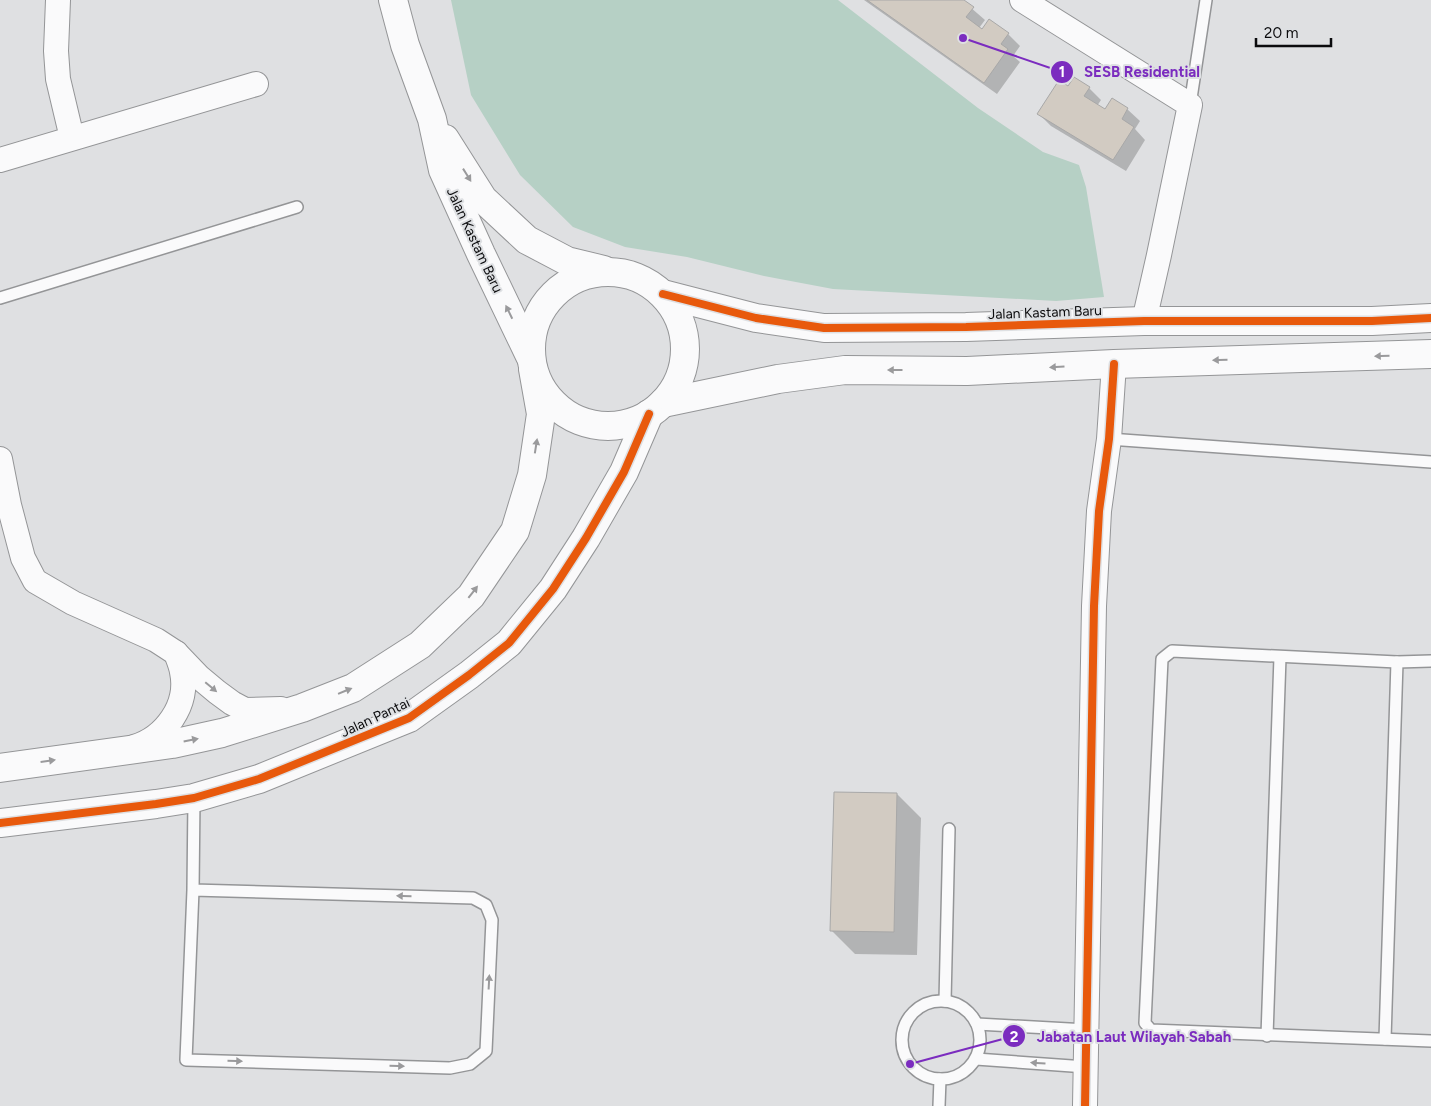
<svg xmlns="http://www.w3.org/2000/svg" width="1431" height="1106" font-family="Figtree,sans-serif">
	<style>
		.green { fill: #b6d0c5 }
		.shadow { fill: #0003 }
		.building { fill: #d2cbc2; stroke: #a8a8a8 }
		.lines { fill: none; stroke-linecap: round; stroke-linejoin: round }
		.service-casing { stroke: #949597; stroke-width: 14 }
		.minor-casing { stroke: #949597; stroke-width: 26 }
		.tertiary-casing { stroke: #949597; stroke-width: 30 }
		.service { stroke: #fafafb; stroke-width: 11 }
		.minor { stroke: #fafafb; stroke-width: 24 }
		.tertiary { stroke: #fafafb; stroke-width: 28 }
		.cycleway-casing { stroke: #dee0e3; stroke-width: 11 }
		.cycleway { stroke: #e8590c; stroke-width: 8 }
		.oneway { fill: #9a9a9c }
		.labels { text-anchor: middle; stroke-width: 4; stroke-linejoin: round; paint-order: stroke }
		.street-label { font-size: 14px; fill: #0b0b0d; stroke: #dee0e3 }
		.leader { fill: none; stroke: #7b2cbf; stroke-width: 2 }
		.callout-dot { fill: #7b2cbf; stroke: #dee0e3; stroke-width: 2 }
		.mark-label { font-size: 15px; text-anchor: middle; font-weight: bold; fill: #fff }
		.callout-label { font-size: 15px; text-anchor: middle; font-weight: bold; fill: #7b2cbf; stroke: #dee0e3; stroke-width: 4; stroke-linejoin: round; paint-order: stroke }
	</style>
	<rect width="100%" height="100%" fill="#dfe0e2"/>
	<!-- green -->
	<polygon class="green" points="451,0 838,0 978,108 1043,152 1079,165 1086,187 1104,297 1056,301 833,289 764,276 687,257 625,247 573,227 520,175 471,95"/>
	<!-- shadow -->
	<g class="shadow">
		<polygon points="864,0 962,0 985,20 979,28 983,31 1008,34 1020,46 1013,56 1020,62 997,94"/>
		<polygon points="1069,88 1089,88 1101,100 1097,106 1106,111 1113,100 1127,109 1140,121 1135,129 1145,140 1126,171 1051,126 1039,114"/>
		<polygon points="897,794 921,818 917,955 855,954 831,930"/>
	</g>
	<!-- building -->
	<g class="building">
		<polygon points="867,0 964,0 974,7 966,17 982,29 989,19 1009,33 1001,44 1008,49 984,83"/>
		<polygon points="1074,77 1090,87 1084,96 1105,109 1112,98 1128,108 1122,119 1134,127 1113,160 1037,114 1059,80 1068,86"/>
		<polygon points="834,792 897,793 894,932 830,931"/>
	</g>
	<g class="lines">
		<defs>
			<g id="service">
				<polyline points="1190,105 1206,0"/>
				<polyline points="0,298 297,207"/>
				<polyline points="1109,439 1431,462"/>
				<polyline points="1431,661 1397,662 1172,651 1162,659 1145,1023 1151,1030 1431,1041"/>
				<polyline points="193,890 473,898 486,905 492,920 486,1051 470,1064 450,1068 186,1060 193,890 194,798"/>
				<circle cx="941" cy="1040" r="39"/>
				<polyline points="945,1001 949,829"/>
				<polyline points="977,1024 1087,1030"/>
				<polyline points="1267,1036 1280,657"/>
				<polyline points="1385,1039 1397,662"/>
				<polyline points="976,1059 1086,1067"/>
				<polyline points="939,1106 940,1079"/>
			</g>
			<g id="minor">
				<polyline points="58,0 56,51 58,79 72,138"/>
				<polyline points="1022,0 1190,105 1159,255 1144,321"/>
				<polyline points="0,160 256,84"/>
				<polyline points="0,459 9,505 23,558 35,581 73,603 156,640 176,653 199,677 217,692 232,703 245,710 281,709"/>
				<path d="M134 747C165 738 189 705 182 672 181 665 178 659 176 653"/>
				<polyline points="1085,1106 1094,606 1099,511 1109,439 1114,364"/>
			</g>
			<g id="tertiary">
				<polyline points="393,0 405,45 432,119 443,170 481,254 530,356"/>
				<polyline points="445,139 483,199 527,240 567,261 604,270"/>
				<circle cx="608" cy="349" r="77"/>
				<polyline points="663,294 756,318 824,328 966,327 1144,321 1372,321 1431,318"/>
				<polyline points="663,403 778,379 845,370 967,371 1114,364 1431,354"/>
				<polyline points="0,768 172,744 222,733 302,708 353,688 420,645 471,596 515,531 532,475 541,414 533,369"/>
				<polyline points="0,823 156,804 194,798 259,779 409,718 469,675 509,643 553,589 586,538 624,472 649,414"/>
			</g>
		</defs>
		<!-- service casing -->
		<use href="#service" class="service-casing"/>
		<!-- minor casing -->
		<use href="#minor" class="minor-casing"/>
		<!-- tertiary casing -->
		<use href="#tertiary" class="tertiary-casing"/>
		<!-- service -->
		<use href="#service" class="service"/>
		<!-- minor -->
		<use href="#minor" class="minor"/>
		<!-- tertiary -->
		<use href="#tertiary" class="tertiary"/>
		<defs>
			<g id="cycleway">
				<polyline points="663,294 756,318 824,328 966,327 1144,321 1372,321 1431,318"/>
				<polyline points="0,823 156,804 194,798 259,779 409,718 469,675 509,643 553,589 586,538 624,472 649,414"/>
				<polyline points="1085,1106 1094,606 1099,511 1109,439 1114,364"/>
			</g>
		</defs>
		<!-- cycleway casing -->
		<use href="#cycleway" class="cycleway-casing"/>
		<!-- cycleway -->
		<use href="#cycleway" class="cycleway"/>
	</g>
	<!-- one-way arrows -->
	<defs><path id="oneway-solid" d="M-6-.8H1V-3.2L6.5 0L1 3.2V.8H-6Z" transform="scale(1.25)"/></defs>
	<g class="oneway">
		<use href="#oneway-solid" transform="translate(467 175) rotate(58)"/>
		<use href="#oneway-solid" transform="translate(509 312) rotate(-116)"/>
		<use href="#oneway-solid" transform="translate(1382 356) rotate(178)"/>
		<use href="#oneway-solid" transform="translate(1220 360) rotate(178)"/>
		<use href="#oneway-solid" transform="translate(1057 367) rotate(177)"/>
		<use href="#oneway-solid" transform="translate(895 370) rotate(180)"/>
		<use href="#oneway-solid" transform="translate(536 446) rotate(-81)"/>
		<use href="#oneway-solid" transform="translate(473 592) rotate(-52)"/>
		<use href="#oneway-solid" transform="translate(211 687) rotate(40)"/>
		<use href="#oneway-solid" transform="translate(345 691) rotate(-22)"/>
		<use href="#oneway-solid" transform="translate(191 740) rotate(-11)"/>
		<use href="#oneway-solid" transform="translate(48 761) rotate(-8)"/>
		<use href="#oneway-solid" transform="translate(404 896) rotate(-178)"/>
		<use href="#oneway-solid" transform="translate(489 982) rotate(-87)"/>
		<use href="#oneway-solid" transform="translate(235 1061) rotate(2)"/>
		<use href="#oneway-solid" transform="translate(1038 1063) rotate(-176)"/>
		<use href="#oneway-solid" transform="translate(397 1066) rotate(2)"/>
	</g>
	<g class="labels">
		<!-- street labels -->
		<g class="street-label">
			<text transform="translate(475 240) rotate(65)" y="5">Jalan Kastam Baru</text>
			<text transform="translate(1045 312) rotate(-2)" y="5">Jalan Kastam Baru</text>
			<text transform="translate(375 717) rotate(-25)" y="5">Jalan Pantai</text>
		</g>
	</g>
	<!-- callouts -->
	<path class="leader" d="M963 38L1062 72M910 1064L1014 1036"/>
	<g class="callout-dot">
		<circle cx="963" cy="38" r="5"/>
		<circle cx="910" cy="1064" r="5"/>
		<circle cx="1062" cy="72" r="12"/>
		<circle cx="1014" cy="1036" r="12"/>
	</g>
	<g class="mark-label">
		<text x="1062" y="77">1</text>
		<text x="1014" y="1042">2</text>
	</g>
	<g class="callout-label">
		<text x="1142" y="77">SESB Residential</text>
		<text x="1134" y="1042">Jabatan Laut Wilayah Sabah</text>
	</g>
	<!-- scale -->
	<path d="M1256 38v8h75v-8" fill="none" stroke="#0b0b0d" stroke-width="2.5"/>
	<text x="1264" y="38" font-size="15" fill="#0b0b0d" stroke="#dee0e3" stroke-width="4" paint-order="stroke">20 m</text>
</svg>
